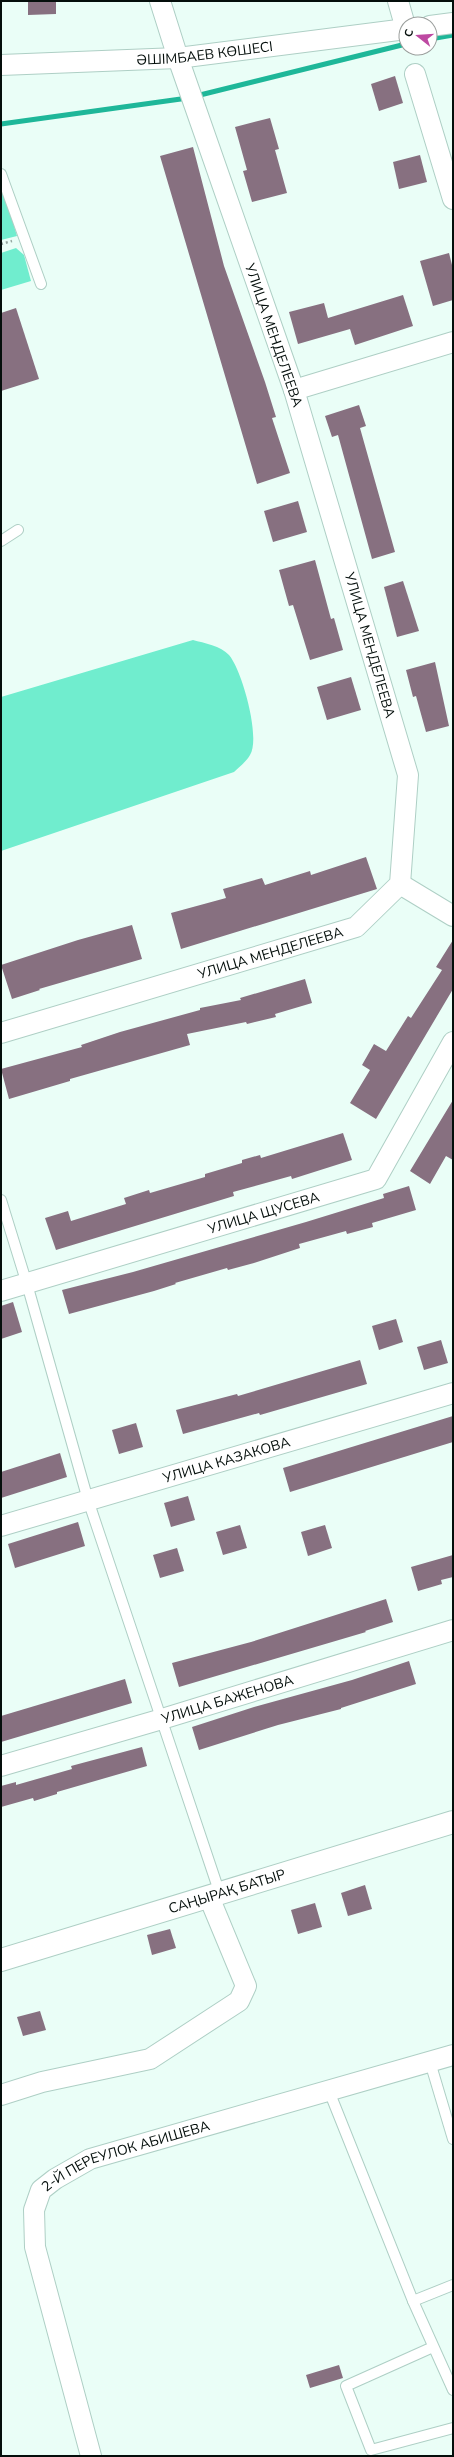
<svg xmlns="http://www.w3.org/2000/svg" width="454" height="2457" font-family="'Nunito Sans',sans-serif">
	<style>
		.green { fill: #70edce }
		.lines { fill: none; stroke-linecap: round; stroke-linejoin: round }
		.stream { stroke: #1eb799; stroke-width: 5 }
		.building { fill: #877080 }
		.lane-casing { stroke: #aecfc5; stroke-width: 12 }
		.street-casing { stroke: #aecfc5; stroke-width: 22 }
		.secondary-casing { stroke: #aecfc5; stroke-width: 24 }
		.path { stroke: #95a6a0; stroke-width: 2.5; stroke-dasharray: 2 3; stroke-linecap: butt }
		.lane { stroke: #fff; stroke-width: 10 }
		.street { stroke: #fff; stroke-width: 20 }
		.secondary { stroke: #fff; stroke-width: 22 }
		.labels { text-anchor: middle; stroke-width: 3.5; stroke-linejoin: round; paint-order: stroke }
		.street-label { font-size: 14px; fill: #040e0b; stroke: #fff }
	</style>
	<rect width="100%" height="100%" fill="#eafef7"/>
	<!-- green -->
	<g class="green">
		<polygon points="1,187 3,188 17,236 1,240"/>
		<polygon points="16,248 24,255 31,281 1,290 1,253"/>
		<path d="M193 640C204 643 221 646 229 655 242 670 261 738 250 755 247 761 239 767 234 772L1 851V697Z"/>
	</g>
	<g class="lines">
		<!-- stream -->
		<g class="stream">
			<polyline points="430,39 453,35"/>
			<polyline points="196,96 406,44"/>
			<polyline points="1,124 188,98"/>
		</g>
	</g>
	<!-- building -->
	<g class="building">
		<polygon points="28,1 56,1 56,14 28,15"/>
		<polygon points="395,76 403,103 379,111 371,84"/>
		<polygon points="270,118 279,149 275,150 287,193 252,202 243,171 247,170 235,127"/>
		<polygon points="193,147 224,266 265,382 276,417 272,418 290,473 257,484 160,156"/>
		<polygon points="420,155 427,182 399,189 393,162"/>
		<polygon points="449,253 453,269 453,300 433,306 420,261"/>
		<polygon points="403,295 413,326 355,345 350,329 298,344 289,312 324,303 328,318"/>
		<polygon points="16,308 39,379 1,391 1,313"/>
		<polygon points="359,405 366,426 360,428 395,552 372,559 338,435 332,437 325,416"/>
		<polygon points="298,501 307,532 273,542 264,511"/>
		<polygon points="315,560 331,619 334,618 343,650 310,660 293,605 289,606 279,570"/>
		<polygon points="403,581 419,631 397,637 384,587"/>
		<polygon points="435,662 449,726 426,732 416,696 413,697 406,670"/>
		<polygon points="351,677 361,710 327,720 317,687"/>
		<polygon points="366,857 377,889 181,949 171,913 226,898 223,889 262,878 265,885 310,871 311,875"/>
		<polygon points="132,925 142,959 39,989 40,990 12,999 1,965 78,940"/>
		<polygon points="453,940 453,989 376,1119 350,1103 370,1070 362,1065 374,1044 386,1051 408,1016 411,1018 442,970 436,967"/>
		<polygon points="305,979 312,1003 275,1014 276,1017 247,1024 246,1022 187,1034 190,1045 70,1079 70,1081 9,1099 1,1069 82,1047 81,1045 120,1032 200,1010 200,1008 241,1000 240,998"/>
		<polygon points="453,1100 453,1160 446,1156 430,1184 410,1171"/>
		<polygon points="343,1133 352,1160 292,1179 291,1176 233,1192 234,1196 56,1250 45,1218 68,1211 71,1221 126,1204 124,1198 149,1190 150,1193 205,1177 205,1174 242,1163 242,1160 260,1155 261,1158"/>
		<polygon points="409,1186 416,1210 372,1223 373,1227 347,1234 346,1231 299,1244 300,1248 254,1263 228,1270 227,1268 175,1283 176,1284 154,1291 69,1314 62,1290 133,1272 306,1222 384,1198 383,1194"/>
		<polygon points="13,1302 22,1332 1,1339 1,1306"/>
		<polygon points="396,1319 403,1342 379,1350 372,1326"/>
		<polygon points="441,1340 448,1363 424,1370 417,1347"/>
		<polygon points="360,1360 367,1384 260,1415 259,1413 183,1434 176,1410 237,1394 238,1396"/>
		<polygon points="453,1416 453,1442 290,1492 283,1468"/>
		<polygon points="136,1423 143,1447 119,1454 112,1430"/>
		<polygon points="60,1453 67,1477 1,1498 1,1472"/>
		<polygon points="188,1496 195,1520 171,1527 164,1503"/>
		<polygon points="78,1522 85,1546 15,1568 8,1544"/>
		<polygon points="240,1525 247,1548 223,1555 216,1532"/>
		<polygon points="325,1525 332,1548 308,1556 301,1532"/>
		<polygon points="177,1548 184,1571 160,1578 153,1555"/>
		<polygon points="453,1555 453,1577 441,1580 442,1584 418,1591 411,1567"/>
		<polygon points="386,1599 393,1622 365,1631 366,1632 179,1687 172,1663 251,1642"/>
		<polygon points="409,1661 416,1684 341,1708 341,1709 278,1725 199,1750 192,1727 254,1707 352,1680"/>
		<polygon points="125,1679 132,1703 1,1742 1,1716"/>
		<polygon points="142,1747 147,1766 57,1792 57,1794 34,1801 33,1798 1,1807 1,1786 16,1782 16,1785 72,1769 71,1766"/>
		<polygon points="365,1885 372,1909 348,1916 341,1893"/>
		<polygon points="315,1903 322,1927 298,1934 291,1910"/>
		<polygon points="170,1929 176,1948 152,1955 147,1935"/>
		<polygon points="40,2011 46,2030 23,2036 17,2017"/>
		<polygon points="339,2365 343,2378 310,2388 306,2375"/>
	</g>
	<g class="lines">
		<defs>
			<g id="lane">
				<polyline points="1,174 41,284"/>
				<polyline points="1,541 18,530"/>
				<polyline points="1,1200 27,1284 88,1500 220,1894"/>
				<polyline points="430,2062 453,2139"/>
				<polyline points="329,2091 413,2301 453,2390"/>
				<polyline points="413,2301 453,2285"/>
				<polyline points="433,2347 346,2386 371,2450 453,2428"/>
			</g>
			<g id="street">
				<polyline points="430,26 453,23"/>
				<path id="s1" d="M1 65 178 58 406 29 398 1"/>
				<polyline points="415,74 453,199"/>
				<polyline points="294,390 453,342"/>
				<polyline points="400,884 453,916"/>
				<path id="s2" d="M1 1033 356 927 400 884 408 775 294 390 178 58 160 1"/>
				<path id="s3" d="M1 1291 376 1179 453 1042"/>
				<path id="s4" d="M1 1526 453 1393"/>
				<path id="s5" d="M1 1766 162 1719 453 1630"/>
				<polyline points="1,2095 42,2082 150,2059 239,2001 246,1986 209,1897"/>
				<path id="s6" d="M91 2456 35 2247 34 2210 41 2190 55 2179 90 2159 453 2055"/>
			</g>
			<g id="secondary">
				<path id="s7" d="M1 1960 453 1822"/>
			</g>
		</defs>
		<!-- lane casing -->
		<use href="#lane" class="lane-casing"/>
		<!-- street casing -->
		<use href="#street" class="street-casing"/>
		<!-- secondary casing -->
		<use href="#secondary" class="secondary-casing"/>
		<!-- path -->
		<polyline class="path" points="1,244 12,241"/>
		<!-- lane -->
		<use href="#lane" class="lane"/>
		<!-- street -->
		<use href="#street" class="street"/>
		<!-- secondary -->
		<use href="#secondary" class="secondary"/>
	</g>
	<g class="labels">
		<!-- street labels -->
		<g class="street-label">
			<text dy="5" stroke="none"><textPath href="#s1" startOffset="204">ӘШІМБАЕВ КӨШЕСІ</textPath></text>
			<text transform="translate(274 335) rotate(71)" y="5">УЛИЦА МЕНДЕЛЕЕВА</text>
			<text transform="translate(370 645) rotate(74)" y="5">УЛИЦА МЕНДЕЛЕЕВА</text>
			<text dy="5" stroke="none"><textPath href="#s2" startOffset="281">УЛИЦА МЕНДЕЛЕЕВА</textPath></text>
			<text dy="5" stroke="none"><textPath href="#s3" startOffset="274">УЛИЦА ЩУСЕВА</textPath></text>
			<text dy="5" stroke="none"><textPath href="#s4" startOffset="235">УЛИЦА КАЗАКОВА</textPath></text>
			<text dy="5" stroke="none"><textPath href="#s5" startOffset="236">УЛИЦА БАЖЕНОВА</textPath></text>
			<text dy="5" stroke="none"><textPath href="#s7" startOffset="236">САҢЫРАҚ БАТЫР</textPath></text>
			<text dy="5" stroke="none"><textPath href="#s6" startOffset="367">2-Й ПЕРЕУЛОК АБИШЕВА</textPath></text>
		</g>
	</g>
	<!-- border -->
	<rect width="454" height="2457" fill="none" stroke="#040e0b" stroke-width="4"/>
	<!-- north arrow -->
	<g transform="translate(418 36) rotate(287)"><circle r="19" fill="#ffffff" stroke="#9b9f9d"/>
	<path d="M0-3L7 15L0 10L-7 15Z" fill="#be49a2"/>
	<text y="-6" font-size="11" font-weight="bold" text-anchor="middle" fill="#040e0b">С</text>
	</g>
</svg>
